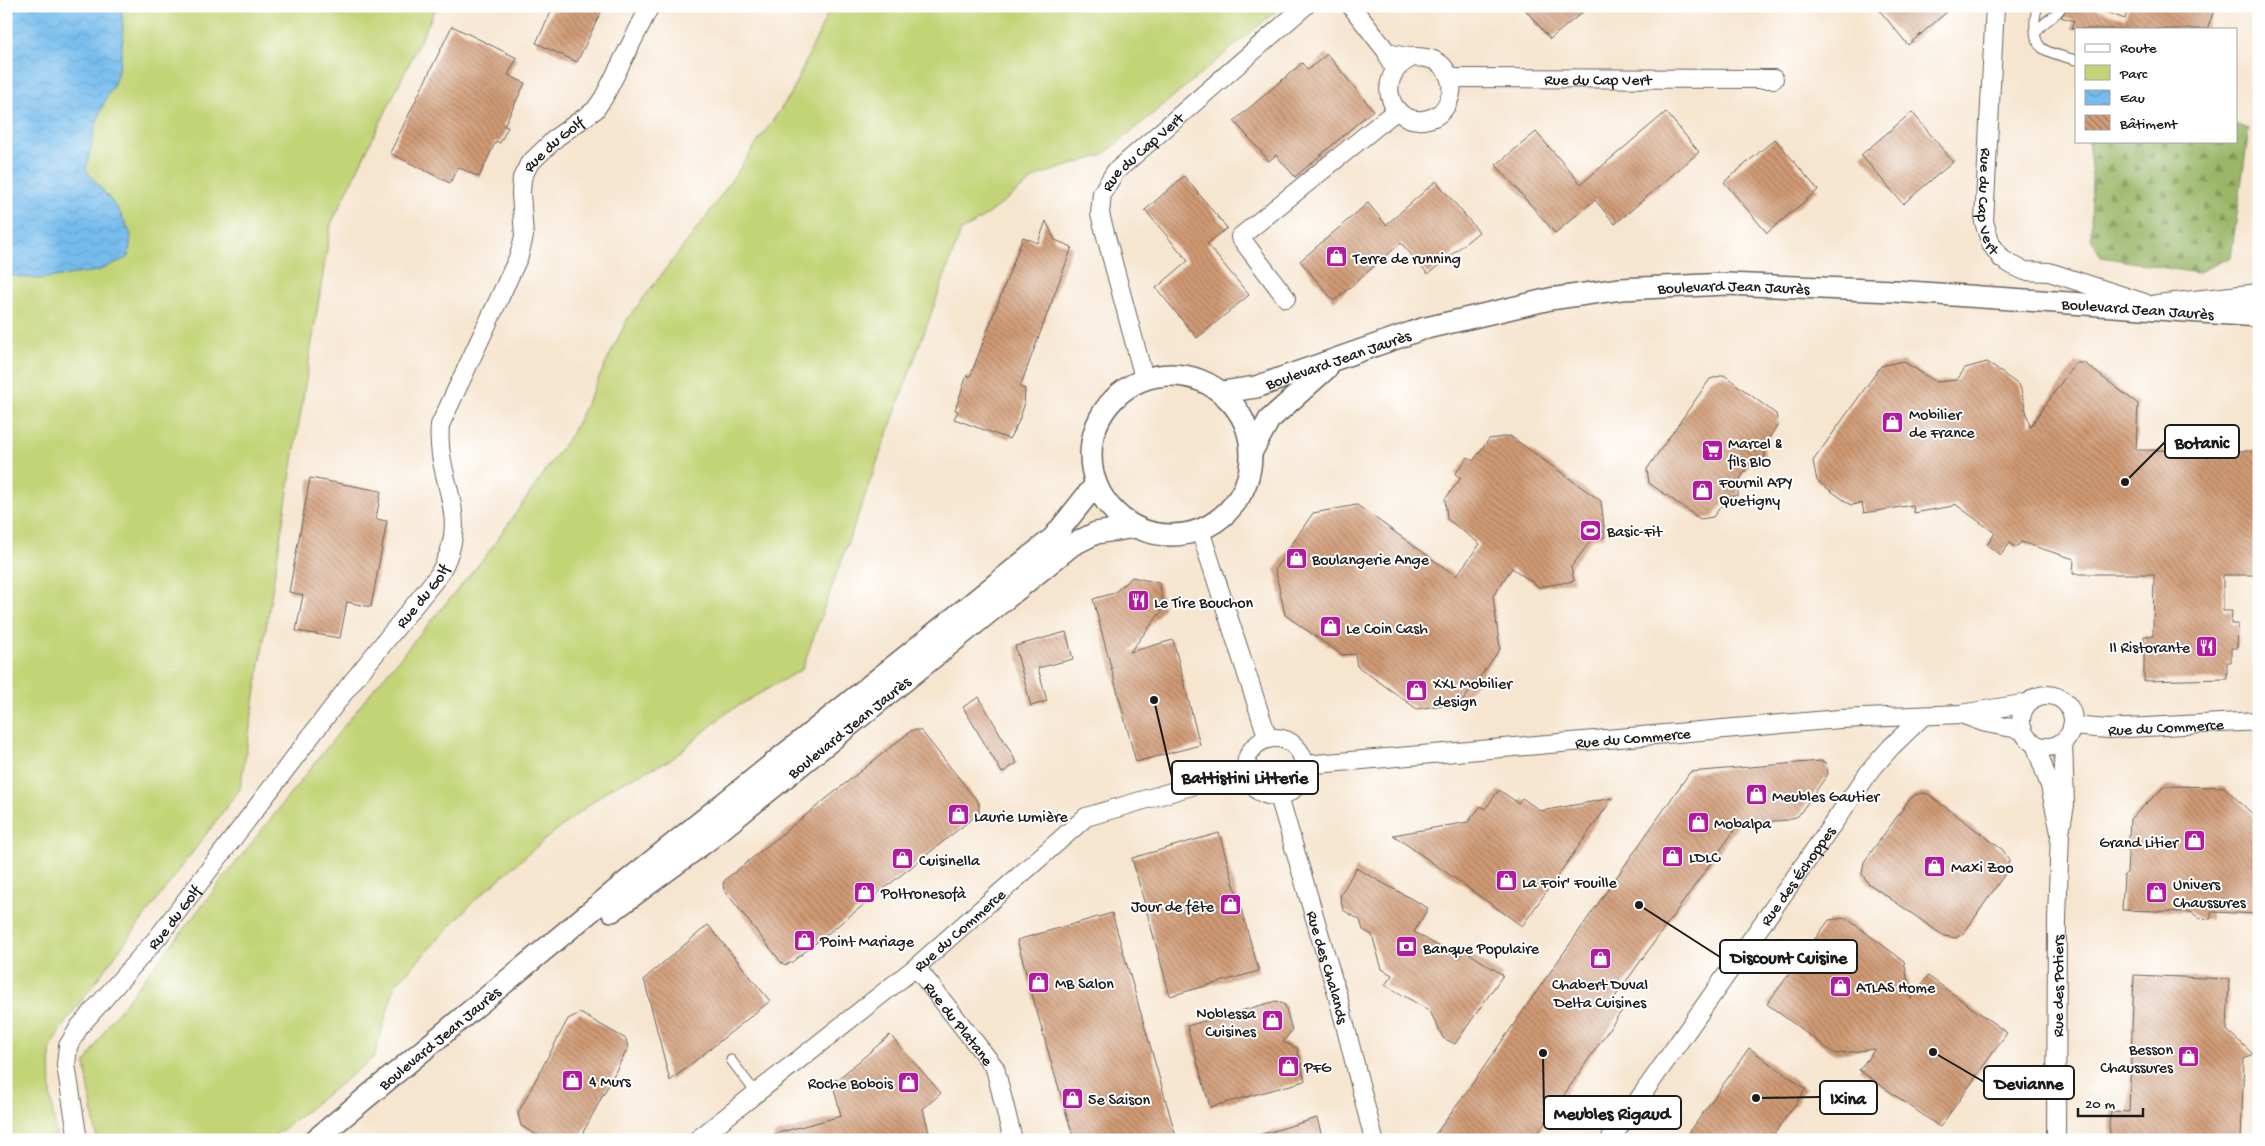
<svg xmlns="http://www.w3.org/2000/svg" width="2265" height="1146" font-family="'Gochi Hand',sans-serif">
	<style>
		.green { fill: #c3d477; stroke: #70784a }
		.forest { fill: url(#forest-firs); stroke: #5b6942 }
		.water { fill: url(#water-waves); stroke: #486c84 }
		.building { fill: url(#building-back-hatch) }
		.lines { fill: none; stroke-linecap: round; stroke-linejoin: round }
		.service-casing { stroke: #68625b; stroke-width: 11 }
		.minor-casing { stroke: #68625b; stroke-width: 20 }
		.tertiary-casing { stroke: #68625b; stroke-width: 24 }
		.secondary-casing { stroke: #68625b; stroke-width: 26 }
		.service { stroke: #fff; stroke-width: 9 }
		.minor { stroke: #fff; stroke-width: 18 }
		.tertiary { stroke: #fff; stroke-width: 21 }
		.secondary { stroke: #fff; stroke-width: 24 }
		.labels { text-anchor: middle; stroke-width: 4; stroke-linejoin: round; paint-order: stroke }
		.street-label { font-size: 16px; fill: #1c1c1c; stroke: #fff }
		.poi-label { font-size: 16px; fill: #1c1c1c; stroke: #fff; text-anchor: start }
		.leader { fill: none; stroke: #1c1c1c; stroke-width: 2 }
		.callout-dot { fill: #1c1c1c; stroke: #fff; stroke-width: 2 }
		.callout { fill: #fff; stroke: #1c1c1c; stroke-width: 2 }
		.callout-label { font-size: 18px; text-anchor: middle; font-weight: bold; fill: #1c1c1c }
	</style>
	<defs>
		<pattern id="forest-firs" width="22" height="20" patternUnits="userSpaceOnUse" patternTransform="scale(1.25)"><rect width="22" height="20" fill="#9ab668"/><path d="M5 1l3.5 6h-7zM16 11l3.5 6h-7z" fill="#7d9355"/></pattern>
		<pattern id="water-waves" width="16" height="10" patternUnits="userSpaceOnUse" patternTransform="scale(1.25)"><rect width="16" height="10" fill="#75bced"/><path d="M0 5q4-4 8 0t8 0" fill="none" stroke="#65a1cb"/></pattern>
		<pattern id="building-back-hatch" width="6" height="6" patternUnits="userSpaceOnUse" patternTransform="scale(1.25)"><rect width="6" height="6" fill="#d09a74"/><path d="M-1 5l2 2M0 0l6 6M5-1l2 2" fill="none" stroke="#a87d5e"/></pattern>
	</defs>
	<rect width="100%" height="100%" fill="#fff"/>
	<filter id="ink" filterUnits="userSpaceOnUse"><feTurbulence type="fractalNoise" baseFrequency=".02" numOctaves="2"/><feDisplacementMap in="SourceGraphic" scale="10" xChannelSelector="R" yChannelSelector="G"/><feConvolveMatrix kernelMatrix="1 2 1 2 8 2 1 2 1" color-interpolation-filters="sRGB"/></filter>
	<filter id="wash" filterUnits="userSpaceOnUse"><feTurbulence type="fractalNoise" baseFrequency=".0096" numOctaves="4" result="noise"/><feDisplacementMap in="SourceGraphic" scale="20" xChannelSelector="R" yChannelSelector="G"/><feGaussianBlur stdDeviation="1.12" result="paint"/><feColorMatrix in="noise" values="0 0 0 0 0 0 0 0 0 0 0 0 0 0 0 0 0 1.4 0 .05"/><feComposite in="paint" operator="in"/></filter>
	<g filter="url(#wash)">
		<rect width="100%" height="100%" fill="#f6e5cf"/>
		<!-- green -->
		<g class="green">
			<polygon points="6,6 437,6 331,224 240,789 61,1028 50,1051 51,1100 57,1140 6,1140"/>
			<polygon points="831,6 1282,6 1103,155 1039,175 981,219 961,231 802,669 726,713 672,759 612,787 543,841 475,900 395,985 374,1057 269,1140 97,1140 85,1064 110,1022 371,692 485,557 572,433 628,318 706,217 791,94"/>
		</g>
		<!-- forest -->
		<polygon class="forest" points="2236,124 2249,129 2231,257 2197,273 2101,257 2091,238 2092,176 2088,141 2236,141"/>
		<!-- water -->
		<path class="water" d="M6 6H121C125 32 123 62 113 86 109 94 104 102 101 110 94 130 90 150 86 170L118 209 131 234 129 257 98 271 38 279 6 275Z"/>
		<g id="blocks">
			<!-- building -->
			<g class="building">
				<polygon points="554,6 604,6 577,62 536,43"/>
				<polygon points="1522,6 1590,6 1550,39"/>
				<polygon points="1876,6 1954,6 1908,45"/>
				<polygon points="2068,6 2089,6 2125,19 2129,6 2203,6 2214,11 2207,29 2071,29 2074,21 2061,17"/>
				<polygon points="452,26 517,58 508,75 525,83 504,126 508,127 500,143 496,141 479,177 458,167 450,183 390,153"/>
				<polygon points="1327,54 1373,110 1295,177 1276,155 1269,161 1234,121 1302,63 1308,70"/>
				<polygon points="1666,112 1699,152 1615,224 1595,200 1555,233 1496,165 1536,132 1581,184"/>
				<polygon points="1912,112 1953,162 1903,204 1861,155"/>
				<polygon points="1775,139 1818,190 1767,233 1724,182"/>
				<polygon points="1184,176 1227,228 1207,244 1249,295 1197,338 1156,288 1188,261 1145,210"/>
				<polygon points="1436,181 1479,232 1428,274 1401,243 1334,301 1300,261 1368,203 1386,225"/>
				<polygon points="1046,221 1055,240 1072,247 1020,387 1025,389 1024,406 1018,423 1009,439 954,419 958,411 955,410 967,375 970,377 1023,237 1038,243"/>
				<polygon points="1903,361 1936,382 1957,380 1965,368 1987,362 2020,386 2030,427 2075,363 2084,363 2138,404 2136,450 2259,451 2259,575 2223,575 2223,611 2232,611 2231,624 2238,624 2237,648 2231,648 2231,662 2227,662 2227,679 2144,681 2144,636 2153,636 2154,574 2073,574 2074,559 2021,542 2016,548 2010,543 2001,555 1987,545 1995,533 1955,504 1953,506 1914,513 1913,505 1864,513 1862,503 1851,505 1817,481 1813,461 1881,366"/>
				<polygon points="1724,375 1776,414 1778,425 1764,445 1765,457 1753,459 1738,482 1738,495 1728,497 1713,517 1700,519 1649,483 1647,469 1710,379"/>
				<polygon points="1510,436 1601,501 1605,537 1592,539 1571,567 1574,581 1539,587 1512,568 1493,596 1500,649 1462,702 1417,709 1357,666 1355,654 1342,655 1285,615 1275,569 1313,513 1357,505 1456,576 1480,544 1447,519 1445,499 1461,478 1455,474 1468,457 1473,461 1489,439"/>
				<polygon points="310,478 381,491 376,519 387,521 371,607 347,602 340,638 296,631 303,595 289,592"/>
				<polygon points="1132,577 1159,583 1164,608 1130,652 1173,640 1200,745 1136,762 1093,599 1114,593"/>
				<polygon points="1066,632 1073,659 1038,668 1047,701 1031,706 1015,646"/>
				<polygon points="979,697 1017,763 1002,773 963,707"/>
				<polygon points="912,730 919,730 922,732 979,803 979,813 792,962 785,965 781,962 724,890 723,883 726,879"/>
				<polygon points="1821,761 1826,763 1828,774 1798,816 1788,820 1739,824 1612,1001 1623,1009 1533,1140 1431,1140 1463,1097 1690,772"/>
				<polygon points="2165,786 2224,787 2259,820 2259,914 2211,912 2211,919 2199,918 2191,912 2122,910 2124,875 2127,873 2130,819"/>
				<polygon points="1499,790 1518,803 1522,798 1541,811 1613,798 1522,926 1393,835 1468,822 1481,806 1485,809"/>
				<polygon points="1923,793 1928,794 2003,850 2009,860 2007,871 1964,933 1956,938 1944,936 1868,883 1862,874 1864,862 1909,800 1915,795"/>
				<polygon points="1219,833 1259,971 1170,996 1132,858"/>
				<polygon points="1356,868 1428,908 1414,932 1459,958 1464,950 1503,975 1455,1044 1443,1038 1430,1011 1385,985 1392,975 1382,969 1372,935 1363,930 1360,920 1343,910 1340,896"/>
				<polygon points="1112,913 1142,1017 1177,1140 1074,1140 1046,1044 1017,940"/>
				<polygon points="1846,918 1904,961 1911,999 1928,976 2007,1033 1940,1127 1859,1070 1875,1049 1835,1054 1767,1004 1829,920"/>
				<polygon points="708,925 770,1001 670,1081 644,979"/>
				<polygon points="2134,975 2229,979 2227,1030 2253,1054 2244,1059 2241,1140 2111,1140 2109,1124 2111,1111 2129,1112"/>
				<polygon points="1276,1001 1285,1005 1292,1030 1283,1042 1297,1048 1305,1081 1210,1107 1187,1026"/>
				<polygon points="580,1013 626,1039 628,1048 579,1140 546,1140 521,1126 518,1113 568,1019"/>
				<polygon points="890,1035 941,1093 923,1109 931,1140 774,1140 774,1134 841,1116 832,1081 838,1079"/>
				<polygon points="1749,1048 1806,1089 1770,1140 1684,1140"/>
				<polygon points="1317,1118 1323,1140 1260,1140 1260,1135"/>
			</g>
		</g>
	</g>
	<g filter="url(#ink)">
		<use href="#blocks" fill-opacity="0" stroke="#68625b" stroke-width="1"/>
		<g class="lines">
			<defs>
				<g id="service">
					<path d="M2038 6C2034 17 2032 40 2042 48 2050 54 2066 57 2076 60"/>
					<path d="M2036 33C2044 19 2055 19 2062 6"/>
					<polyline points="731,1060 756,1093"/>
				</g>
				<g id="minor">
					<polyline points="1351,6 1387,52 1390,62"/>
					<path id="s1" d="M1995 6 1984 222 1991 244 2002 259 2012 265 2025 271 2049 272 2145 303"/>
					<path d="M1387 52C1406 61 1426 53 1439 63 1448 70 1453 82 1451 93 1449 103 1443 113 1434 117 1394 134 1369 78 1411 58"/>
					<path id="s2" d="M1450 78 1774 79"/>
					<polyline points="1286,298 1240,237 1397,110"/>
					<path id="s3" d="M1144 378 1100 214 1102 193 1115 172 1305 6"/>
					<polyline points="1200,530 1268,739"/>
					<circle cx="2047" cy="721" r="26"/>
					<path id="s4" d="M2072 726 2108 729 2259 721"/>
					<polyline points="2023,730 1986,723 1961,714 2028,703"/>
					<circle cx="1275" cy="767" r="29"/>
					<polyline points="2035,744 2050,786 2060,833 2065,805 2063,741"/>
					<path id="s5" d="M1304 765 1840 719 1961 714"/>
					<path id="s6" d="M1279 796 1338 997 1374 1140"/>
					<path id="s7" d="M916 967 995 1068 1013 1140"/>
					<path id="s8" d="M78 1140 66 1065 68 1046 80 1026 158 937 349 686 438 576C475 516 435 484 440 425L519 256 524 236 521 193 522 178 529 164 557 137 595 110 604 97 650 6"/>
					<path id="s9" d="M697 1140 916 967 1086 817 1246 770"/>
					<path id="s10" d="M1610 1140 1870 771 1891 747 1922 717"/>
					<path id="s11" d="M2056 1140 2057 919 2060 833"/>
				</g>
				<g id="tertiary">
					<circle cx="1171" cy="455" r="80"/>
					<path id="s12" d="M1223 392 1256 387 1422 329 1550 299 1621 289 1726 284 1894 291 2259 316"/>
					<polyline points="1252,451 1269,420 1327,368"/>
					<path id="s13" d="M612 911 708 840 1072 545 1096 533 1135 527"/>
					<path id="s14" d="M315 1140 626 882 1053 538 1096 484"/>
				</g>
				<polyline id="secondary" points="2157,307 2259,296"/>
			</defs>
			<!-- service casing -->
			<use href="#service" class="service-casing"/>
			<!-- minor casing -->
			<use href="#minor" class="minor-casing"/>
			<!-- tertiary casing -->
			<use href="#tertiary" class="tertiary-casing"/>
			<!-- secondary casing -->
			<use href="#secondary" class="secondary-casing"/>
			<!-- service -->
			<use href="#service" class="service"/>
			<!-- minor -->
			<use href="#minor" class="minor"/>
			<!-- tertiary -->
			<use href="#tertiary" class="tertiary"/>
			<!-- secondary -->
			<use href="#secondary" class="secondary"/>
		</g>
	</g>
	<!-- icons -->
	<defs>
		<symbol id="shop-square" viewBox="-11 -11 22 22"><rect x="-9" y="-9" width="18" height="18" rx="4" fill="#b5179e" stroke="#fff"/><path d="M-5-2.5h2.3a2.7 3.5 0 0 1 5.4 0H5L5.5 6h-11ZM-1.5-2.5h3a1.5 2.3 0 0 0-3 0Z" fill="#fff"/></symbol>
		<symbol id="supermarket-square" viewBox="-11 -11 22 22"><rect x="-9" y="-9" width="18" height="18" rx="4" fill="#b5179e" stroke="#fff"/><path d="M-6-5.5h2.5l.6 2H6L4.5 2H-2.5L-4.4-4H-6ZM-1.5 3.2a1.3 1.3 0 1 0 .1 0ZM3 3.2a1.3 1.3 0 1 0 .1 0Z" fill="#fff"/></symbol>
		<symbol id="stadium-square" viewBox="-11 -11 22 22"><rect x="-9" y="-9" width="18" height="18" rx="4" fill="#b5179e" stroke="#fff"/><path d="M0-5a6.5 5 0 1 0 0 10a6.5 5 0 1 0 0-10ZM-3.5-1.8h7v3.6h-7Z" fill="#fff"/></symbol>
		<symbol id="restaurant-square" viewBox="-11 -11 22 22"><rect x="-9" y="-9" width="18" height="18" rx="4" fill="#b5179e" stroke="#fff"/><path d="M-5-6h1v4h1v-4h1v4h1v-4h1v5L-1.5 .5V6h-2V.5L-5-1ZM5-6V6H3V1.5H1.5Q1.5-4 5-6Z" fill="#fff"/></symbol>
		<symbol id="bank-square" viewBox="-11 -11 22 22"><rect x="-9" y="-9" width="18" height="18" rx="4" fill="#b5179e" stroke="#fff"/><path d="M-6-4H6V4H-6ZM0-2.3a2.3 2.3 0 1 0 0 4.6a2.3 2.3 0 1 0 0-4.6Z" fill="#fff"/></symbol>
	</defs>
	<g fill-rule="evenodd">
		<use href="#shop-square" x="1324" y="244" width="25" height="25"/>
		<use href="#shop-square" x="1880" y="410" width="25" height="25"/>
		<use href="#supermarket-square" x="1700" y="438" width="25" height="25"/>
		<use href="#shop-square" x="1690" y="478" width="25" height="25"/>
		<use href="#stadium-square" x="1578" y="518" width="25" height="25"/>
		<use href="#shop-square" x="1284" y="546" width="25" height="25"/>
		<use href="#restaurant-square" x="1126" y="588" width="25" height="25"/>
		<use href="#shop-square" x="1318" y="614" width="25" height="25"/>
		<use href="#restaurant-square" x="2194" y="634" width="25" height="25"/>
		<use href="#shop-square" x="1404" y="678" width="25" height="25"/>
		<use href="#shop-square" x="1744" y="782" width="25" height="25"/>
		<use href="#shop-square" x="946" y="802" width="25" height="25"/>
		<use href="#shop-square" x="1686" y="810" width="25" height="25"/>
		<use href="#shop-square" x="2182" y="828" width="25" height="25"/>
		<use href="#shop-square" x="1660" y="844" width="25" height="25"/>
		<use href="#shop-square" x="890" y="846" width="25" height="25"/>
		<use href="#shop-square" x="1922" y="854" width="25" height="25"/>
		<use href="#shop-square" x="1494" y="868" width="25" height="25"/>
		<use href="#shop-square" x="852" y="880" width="25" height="25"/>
		<use href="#shop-square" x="2144" y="880" width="25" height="25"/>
		<use href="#shop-square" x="1218" y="892" width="25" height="25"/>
		<use href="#shop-square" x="792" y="928" width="25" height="25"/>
		<use href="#bank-square" x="1394" y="934" width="25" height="25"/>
		<use href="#shop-square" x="1588" y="946" width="25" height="25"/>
		<use href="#shop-square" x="1026" y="970" width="25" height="25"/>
		<use href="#shop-square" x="1828" y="974" width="25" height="25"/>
		<use href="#shop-square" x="1260" y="1008" width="25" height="25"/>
		<use href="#shop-square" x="2176" y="1044" width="25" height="25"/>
		<use href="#shop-square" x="1276" y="1054" width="25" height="25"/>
		<use href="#shop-square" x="560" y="1068" width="25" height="25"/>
		<use href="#shop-square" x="896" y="1070" width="25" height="25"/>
		<use href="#shop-square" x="1060" y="1086" width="25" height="25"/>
	</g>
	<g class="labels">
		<!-- street labels -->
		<g class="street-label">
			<text dy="6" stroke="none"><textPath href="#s2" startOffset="148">Rue du Cap Vert</textPath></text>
			<text dy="6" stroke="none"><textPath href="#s8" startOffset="1161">Rue du Golf</textPath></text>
			<text dy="6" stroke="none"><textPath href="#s3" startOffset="249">Rue du Cap Vert</textPath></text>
			<text dy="6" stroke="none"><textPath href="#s1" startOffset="196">Rue du Cap Vert</textPath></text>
			<text dy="6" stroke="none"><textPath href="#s12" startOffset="525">Boulevard Jean Jaurès</textPath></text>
			<text dy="6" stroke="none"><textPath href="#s12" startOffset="930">Boulevard Jean Jaurès</textPath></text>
			<text dy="6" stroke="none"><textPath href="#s12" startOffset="120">Boulevard Jean Jaurès</textPath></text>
			<text dy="6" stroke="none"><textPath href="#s8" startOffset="668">Rue du Golf</textPath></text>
			<text dy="6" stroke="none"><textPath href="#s4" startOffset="94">Rue du Commerce</textPath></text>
			<text dy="6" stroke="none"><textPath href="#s13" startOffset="300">Boulevard Jean Jaurès</textPath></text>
			<text dy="6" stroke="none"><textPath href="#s5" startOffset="330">Rue du Commerce</textPath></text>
			<text dy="6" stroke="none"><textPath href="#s10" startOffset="324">Rue des Échoppes</textPath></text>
			<text dy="6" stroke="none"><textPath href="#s8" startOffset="262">Rue du Golf</textPath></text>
			<text dy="6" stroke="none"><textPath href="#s9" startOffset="336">Rue du Commerce</textPath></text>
			<text dy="6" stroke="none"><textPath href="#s6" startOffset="178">Rue des Chalands</textPath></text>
			<text dy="6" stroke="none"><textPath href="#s11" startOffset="154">Rue des Potiers</textPath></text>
			<text dy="6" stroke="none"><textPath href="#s7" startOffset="71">Rue du Platane</textPath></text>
			<text dy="6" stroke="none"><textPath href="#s14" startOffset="161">Boulevard Jean Jaurès</textPath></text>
		</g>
		<!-- poi labels -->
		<g class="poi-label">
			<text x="1353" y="263">Terre de running</text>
			<text x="1909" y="419">Mobilier<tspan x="1909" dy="18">de France</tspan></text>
			<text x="1728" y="448">Marcel &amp;<tspan x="1728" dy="18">fils BIO</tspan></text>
			<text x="1719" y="487">Fournil APY<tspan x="1719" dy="18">Quetigny</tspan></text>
			<text x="1607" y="536">Basic-Fit</text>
			<text x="1312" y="564">Boulangerie Ange</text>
			<text x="1154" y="607">Le Tire Bouchon</text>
			<text x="1346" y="633">Le Coin Cash</text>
			<text x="2190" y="652" text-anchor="end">Il Ristorante</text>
			<text x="1433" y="688">XXL Mobilier<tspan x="1433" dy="18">design</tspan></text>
			<text x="1772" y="801">Meubles Gautier</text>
			<text x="974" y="821">Laurie Lumière</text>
			<text x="1714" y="828">Mobalpa</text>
			<text x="2178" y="847" text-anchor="end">Grand Litier</text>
			<text x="1689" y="862">LDLC</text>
			<text x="919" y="865">Cuisinella</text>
			<text x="1951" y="872">Maxi Zoo</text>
			<text x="1522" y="887">La Foir' Fouille</text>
			<text x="2173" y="889">Univers<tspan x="2173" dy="18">Chaussures</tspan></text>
			<text x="881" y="898">Poltronesofà</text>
			<text x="1214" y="911" text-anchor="end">Jour de fête</text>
			<text x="820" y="946">Point Mariage</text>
			<text x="1423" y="953">Banque Populaire</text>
			<text x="1055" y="988">MB Salon</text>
			<text x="1600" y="989" text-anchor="middle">Chabert Duval<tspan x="1600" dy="18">Delta Cuisines</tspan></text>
			<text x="1856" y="992">ATLAS Home</text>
			<text x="1256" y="1018" text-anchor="end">Noblessa<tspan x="1256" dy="18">Cuisines</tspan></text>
			<text x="2173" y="1054" text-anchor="end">Besson<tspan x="2173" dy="18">Chaussures</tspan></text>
			<text x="1304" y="1072">PFG</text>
			<text x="589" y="1086">4 Murs</text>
			<text x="893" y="1088" text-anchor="end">Roche Bobois</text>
			<text x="1088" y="1104">5e Saison</text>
		</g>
	</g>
	<!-- callouts -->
	<path class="leader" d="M2125 482L2165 442M1154 700L1172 777M1639 905L1720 957M1933 1052L1984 1082M1756 1098L1820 1097M1543 1053L1544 1112"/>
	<g class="callout-dot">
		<circle cx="2125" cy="482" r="5"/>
		<circle cx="1154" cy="700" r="5"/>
		<circle cx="1639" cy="905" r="5"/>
		<circle cx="1933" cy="1052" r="5"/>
		<circle cx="1756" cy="1098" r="5"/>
		<circle cx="1543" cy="1053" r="5"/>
	</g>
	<g class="callout">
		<rect x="2165" y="425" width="74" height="33" rx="5"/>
		<rect x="1172" y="761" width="146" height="33" rx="5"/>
		<rect x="1720" y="940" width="137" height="33" rx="5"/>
		<rect x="1984" y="1066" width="90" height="33" rx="5"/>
		<rect x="1820" y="1081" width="57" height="33" rx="5"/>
		<rect x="1544" y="1096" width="137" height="33" rx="5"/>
	</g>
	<g class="callout-label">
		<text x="2202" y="448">Botanic</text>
		<text x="1245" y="783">Battistini Litterie</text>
		<text x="1789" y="963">Discount Cuisine</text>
		<text x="2029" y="1089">Devianne</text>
		<text x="1848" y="1104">Ixina</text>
		<text x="1612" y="1119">Meubles Rigaud</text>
	</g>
	<!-- margin -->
	<rect width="2265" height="1146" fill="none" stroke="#fff" stroke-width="25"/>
	<!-- legend -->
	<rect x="2075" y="28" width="162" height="115" fill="#ffffff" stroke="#a4a4a4"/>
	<rect x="2085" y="44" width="25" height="8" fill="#ffffff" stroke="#a4a4a4"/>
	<text x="2120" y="52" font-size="15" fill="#1c1c1c">Route</text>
	<rect x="2085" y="65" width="25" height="15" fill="#c3d477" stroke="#a4a4a4"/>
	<text x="2120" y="78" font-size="15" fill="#1c1c1c">Parc</text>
	<rect x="2085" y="90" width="25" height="15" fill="url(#water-waves)" stroke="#a4a4a4"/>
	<text x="2120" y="102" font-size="15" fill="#1c1c1c">Eau</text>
	<rect x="2085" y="115" width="25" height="15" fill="url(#building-back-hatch)" stroke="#a4a4a4"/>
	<text x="2120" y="128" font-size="15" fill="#1c1c1c">Bâtiment</text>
	<!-- scale -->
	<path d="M2078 1108v8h65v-8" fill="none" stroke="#1c1c1c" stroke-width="2.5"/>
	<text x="2085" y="1108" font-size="15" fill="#1c1c1c" stroke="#ffffff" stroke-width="4" paint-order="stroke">20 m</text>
</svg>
